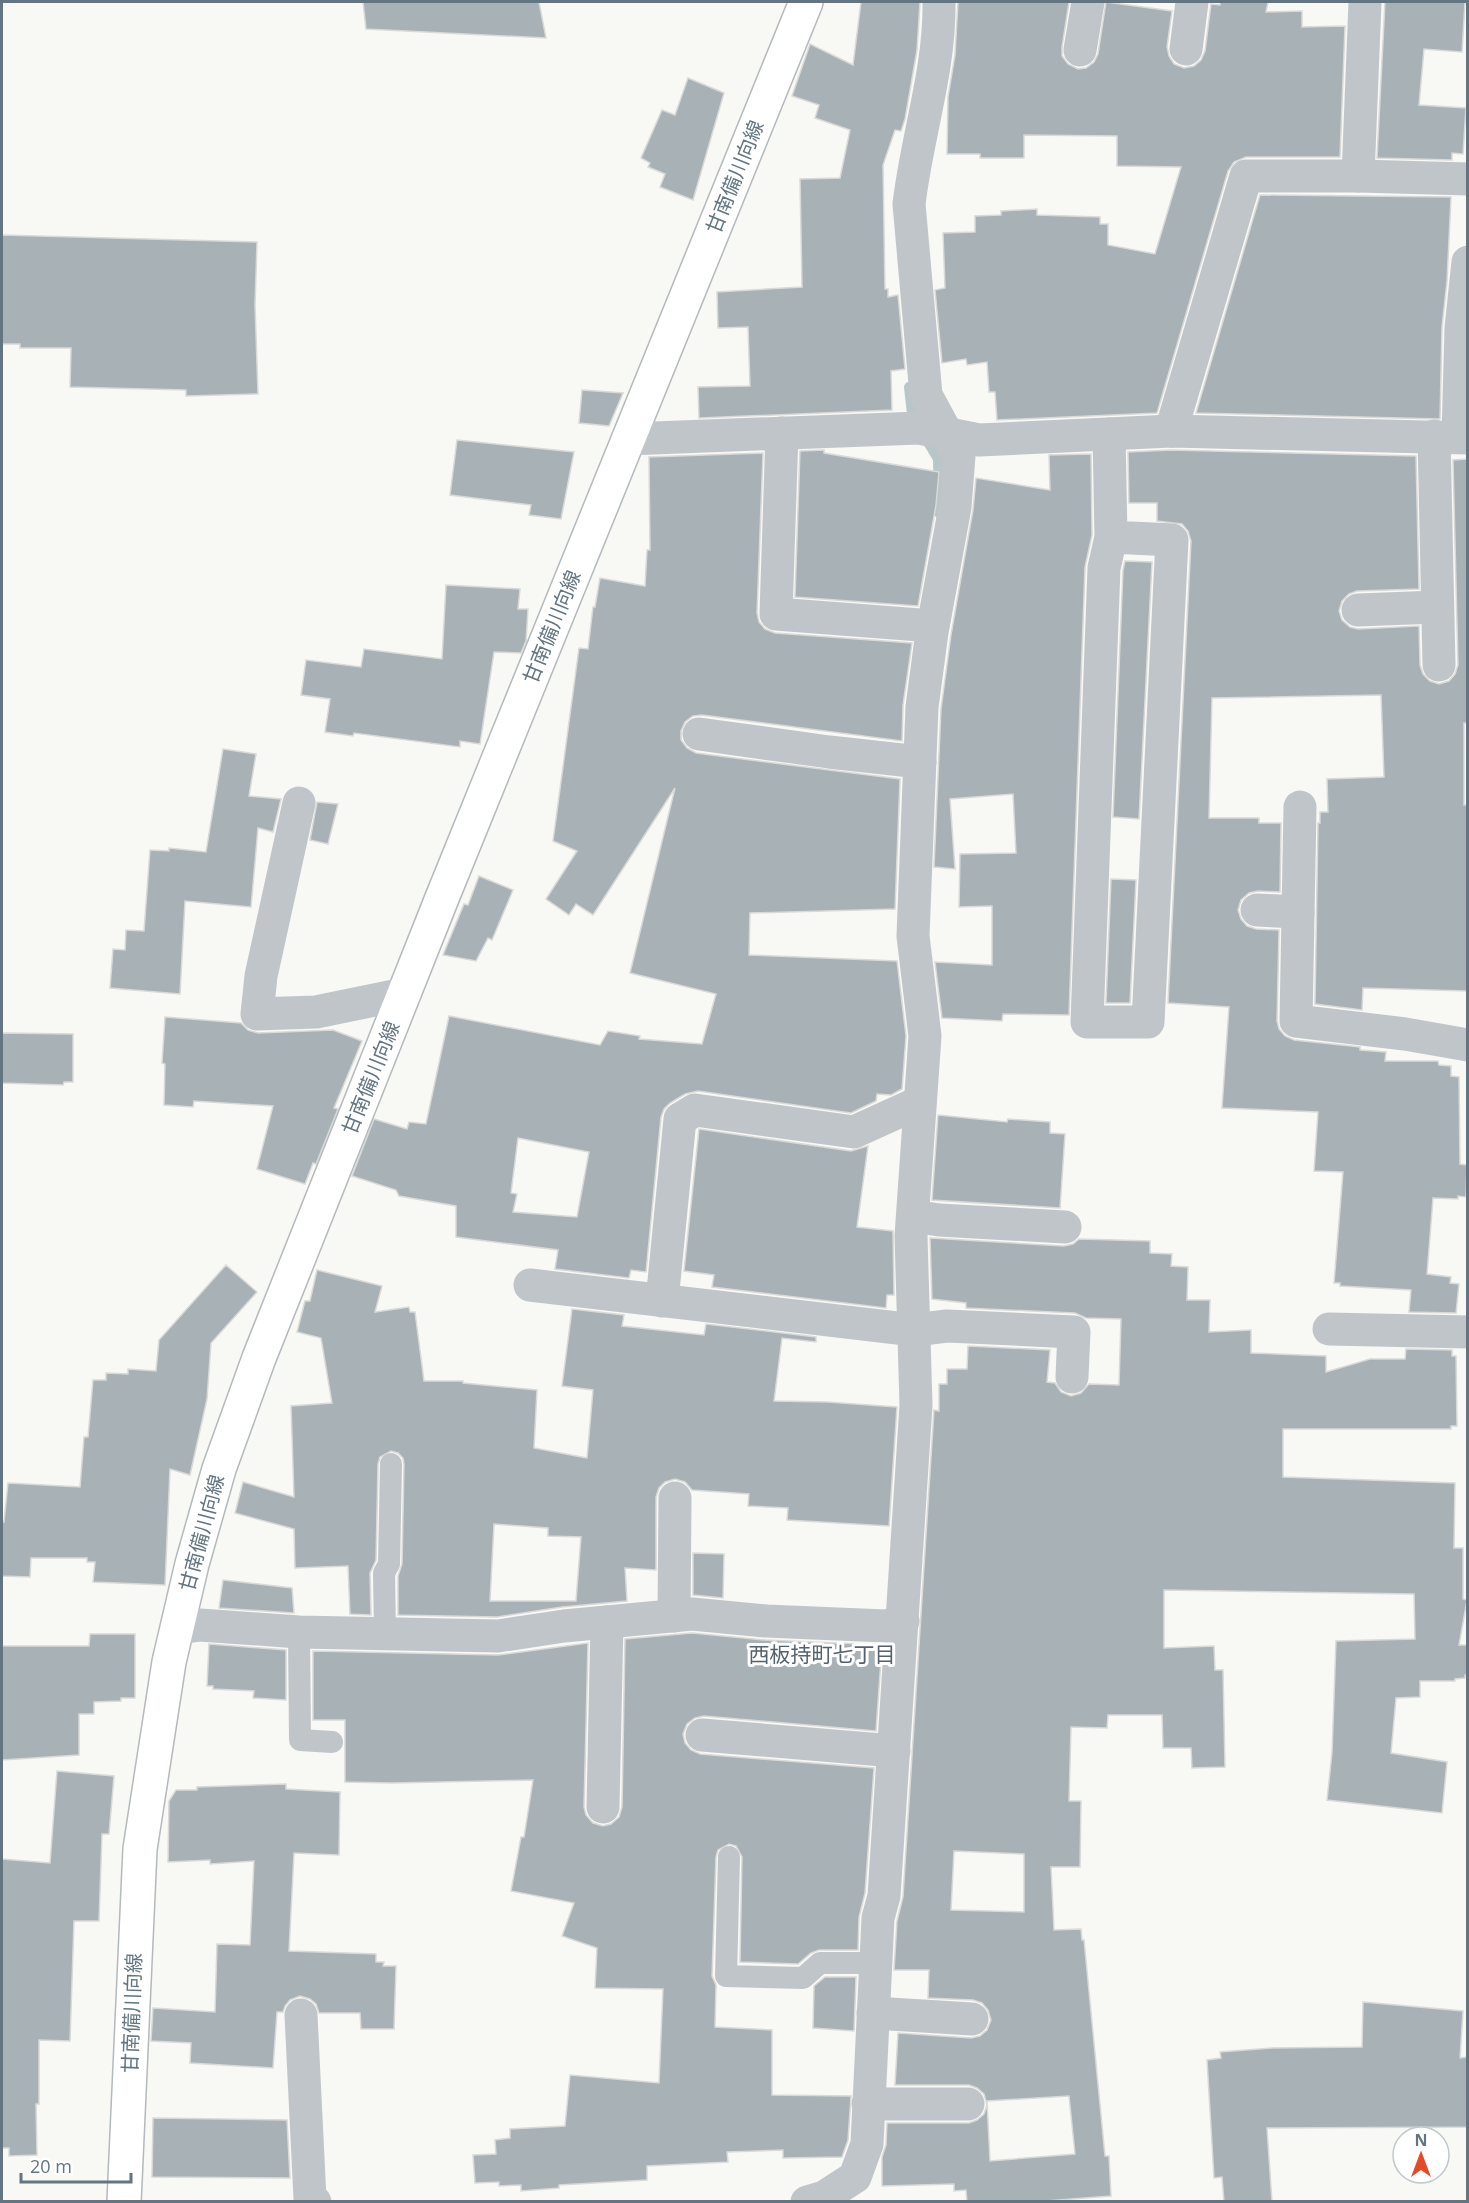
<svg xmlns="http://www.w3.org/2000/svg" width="1469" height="2203" font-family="'Open Sans','Noto Sans JP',sans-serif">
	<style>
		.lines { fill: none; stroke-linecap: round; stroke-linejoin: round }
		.stream { stroke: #b8c5c9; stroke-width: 10 }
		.building { fill: #a7b1b6; stroke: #d9d9d7; stroke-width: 1.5; fill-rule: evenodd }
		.secondary-casing { stroke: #b3b9bd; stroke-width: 36 }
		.lane { stroke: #c0c5c9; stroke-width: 22 }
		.street { stroke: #c0c5c9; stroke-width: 33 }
		.secondary { stroke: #fff; stroke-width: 33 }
		.labels { text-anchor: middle; stroke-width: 6; stroke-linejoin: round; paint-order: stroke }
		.street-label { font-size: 20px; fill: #627580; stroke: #fff }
		.neighbourhood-label { font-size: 21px; fill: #54626b; stroke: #fff }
	</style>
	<rect width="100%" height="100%" fill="#f8f8f5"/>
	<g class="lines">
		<!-- stream -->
		<g class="stream">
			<polyline points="909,387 912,414 917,423"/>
			<polyline points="925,437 938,459 939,513"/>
		</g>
	</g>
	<!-- building -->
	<g class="building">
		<polygon points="363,2 539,2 546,38 366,29"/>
		<polygon points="861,2 920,2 917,50 905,119 901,131 895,130 883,165 885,289 888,289 888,297 898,295 905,369 891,371 892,410 699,418 698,387 750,386 748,327 718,328 717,292 802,287 800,179 840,178 850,130 815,118 819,105 792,96 810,44 853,65"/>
		<polygon points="958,2 1069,2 1062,47 1062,56 1068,64 1078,69 1086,68 1094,62 1098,54 1106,2 1172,11 1167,47 1169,56 1174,64 1184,68 1194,66 1201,60 1205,51 1211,4 1220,5 1220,2 1268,2 1266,12 1302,11 1302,27 1345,26 1340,157 1246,157 1234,162 1228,171 1157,413 997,420 995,392 989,392 987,362 967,365 966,359 942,363 935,290 945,288 943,233 975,232 975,216 1001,215 1001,211 1037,209 1037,215 1100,217 1100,224 1108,224 1108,245 1155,254 1181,167 1117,166 1117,136 1024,135 1024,158 980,158 980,154 947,154 948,97 955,55"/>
		<polygon points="1385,2 1465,2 1462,52 1424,49 1419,105 1466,108 1463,154 1452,153 1452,160 1377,158"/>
		<polygon points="688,78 724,93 693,200 660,187 665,174 648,167 650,163 641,158 662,110 675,115"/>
		<polygon points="1260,195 1451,197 1447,281 1442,327 1440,419 1196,413"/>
		<polygon points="2,235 257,242 255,305 258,394 186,396 186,390 70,387 71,348 20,348 20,344 2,344"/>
		<polygon points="582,390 623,393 609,426 579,423"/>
		<polygon points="457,440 574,452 561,519 529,515 531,505 450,495"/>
		<polygon points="824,450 824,453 939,472 936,505 918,606 795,597 800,451"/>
		<polygon points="1171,450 1416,456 1419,589 1357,591 1349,594 1342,601 1339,611 1342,620 1350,627 1358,629 1419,626 1420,665 1423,674 1430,681 1439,684 1449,681 1455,674 1458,665 1453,460 1467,459 1467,723 1464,723 1464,805 1467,805 1467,991 1363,988 1362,1010 1315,1004 1318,823 1320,823 1320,812 1328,812 1327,779 1384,777 1381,695 1212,698 1209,818 1259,818 1259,823 1281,823 1280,892 1258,891 1249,893 1241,900 1238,910 1241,919 1247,926 1256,929 1279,930 1277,1021 1279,1029 1285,1036 1294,1040 1360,1047 1360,1050 1386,1052 1385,1061 1438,1061 1439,1065 1451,1066 1451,1076 1459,1077 1460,1164 1467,1165 1466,1197 1458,1196 1458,1199 1433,1198 1427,1274 1451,1277 1450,1283 1459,1284 1456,1313 1409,1312 1411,1290 1340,1286 1340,1283 1334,1283 1343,1172 1314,1171 1318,1112 1222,1108 1229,1007 1168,1003 1191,541 1188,531 1182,524 1157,521 1157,503 1129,503 1128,452"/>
		<path d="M763 453 757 613 759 622 765 629 775 633 912 643 903 705 902 741 702 715 693 716 685 722 681 731V740L687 748 696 753 900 779 895 909 750 913 749 955 897 961 906 1036 902 1089 891 1095 877 1094 876 1101 851 1113 698 1091 685 1094 670 1103 664 1109 661 1117 646 1272 631 1270 629 1278 555 1269 558 1250 456 1237V1206L399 1196 396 1190 352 1176 374 1119 407 1129 409 1122 426 1124 449 1016 600 1045 608 1031 640 1036 639 1039 702 1044 716 994 630 973 675 788 593 915 576 904 569 915 546 899 577 851 553 841 579 648 588 649 593 607H595L600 578 645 586 647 550H650L649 457ZM518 1138 589 1152 577 1217 513 1212 517 1194 511 1193Z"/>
		<polygon points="1091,454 1092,535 1085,567 1069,1015 1003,1014 1002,1021 942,1018 935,962 992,965 992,906 959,907 960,854 1016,853 1013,794 950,799 955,869 934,867 941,709 951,635 973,510 976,478 1050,490 1049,455"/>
		<polygon points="1125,561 1152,562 1139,819 1113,817 1123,570"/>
		<polygon points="446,585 520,589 518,609 528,609 526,641 521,653 494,652 480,744 460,741 460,747 354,733 353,736 325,732 330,699 301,695 306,660 361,667 364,649 442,659"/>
		<polygon points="223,749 256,754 249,796 281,799 273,832 258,828 251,907 185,901 180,994 110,988 113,949 125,950 126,930 144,931 150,850 169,851 169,848 206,852"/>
		<polygon points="317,802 338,804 328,844 310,840"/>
		<polygon points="479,876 513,890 492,940 488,938 476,961 443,955 464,904 468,905"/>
		<polygon points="1111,879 1136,880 1130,1003 1106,1003"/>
		<polygon points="165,1017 241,1023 248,1030 258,1033 333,1030 362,1041 334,1108 338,1109 316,1164 313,1163 305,1184 257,1169 273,1106 194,1101 193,1107 164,1105 165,1064 162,1063"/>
		<polygon points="2,1033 73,1034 73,1082 64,1082 63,1085 2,1083"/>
		<polygon points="938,1115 1007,1122 1008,1119 1050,1122 1050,1133 1065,1134 1060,1208 932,1200"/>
		<polygon points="699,1129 851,1151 868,1146 857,1227 893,1231 894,1295 887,1295 886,1308 712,1287 714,1275 684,1271"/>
		<path d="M930 1238 1064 1246 1073 1244 1079 1239 1150 1241V1253L1172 1254 1171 1266 1188 1267 1187 1300H1210L1209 1332 1251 1330V1353L1326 1356V1372L1370 1359H1405L1406 1349 1452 1350V1356H1456L1457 1426H1451V1429H1283V1477L1455 1483 1454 1548H1463V1599L1467 1600 1459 1645H1467V1675H1465V1678L1455 1679V1681H1420V1697L1396 1698 1391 1753 1447 1762 1442 1813 1327 1800 1332 1753 1336 1641 1415 1639 1414 1594 1164 1590V1648L1214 1646 1215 1670H1223L1225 1767 1192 1768 1191 1748H1163L1162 1715H1108L1107 1728 1071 1727 1069 1801H1081L1080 1867H1051L1054 1930 1081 1929 1082 1940H1084L1105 2156H1109L1111 2196 1032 2202H967L966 2190 954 2191V2184L882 2186V2157L886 2145 887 2123H969L977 2120 984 2114 987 2105 984 2094 977 2088 969 2085H895L898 2033 971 2038 980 2036 987 2030 991 2020 988 2010 982 2003 973 2000 928 1998 929 1970H894L897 1921 903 1897 934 1410 939 1411V1384H947V1369H967L968 1346 1050 1350 1047 1382 1055 1383 1061 1392 1071 1396 1081 1393 1089 1384 1119 1385 1121 1319 1086 1318 1075 1313 966 1308V1303L932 1299ZM954 1851 1024 1854V1912L951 1910ZM1069 2096 1075 2154 990 2161 987 2101Z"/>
		<polygon points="226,1265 257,1292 211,1343 207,1399 190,1475 170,1469 165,1585 93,1582 95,1562 87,1562 87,1558 31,1558 30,1577 2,1576 2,1521 4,1522 8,1483 80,1487 84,1437 88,1437 93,1380 106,1380 106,1373 128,1374 128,1369 156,1371 159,1340"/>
		<path d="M317 1270 382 1286 375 1312 409 1307 410 1312H415L424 1381H463V1383L537 1390 534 1448 587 1458 593 1390 562 1386 572 1309 624 1315 622 1326 704 1335 706 1324 816 1337V1342L782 1338 774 1401 827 1402 897 1407 889 1526 787 1520 788 1508 748 1506 749 1494 692 1490 685 1482 675 1479 665 1482 659 1488 656 1497V1570L625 1568 627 1601 562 1607 497 1617 398 1615V1576L402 1564 404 1464 403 1458 398 1453 391 1451 380 1457 378 1464 376 1560 370 1573 371 1615 350 1614 348 1566 295 1568 294 1529 235 1513 243 1482 294 1497 291 1406 332 1403 321 1338 297 1332 305 1301H310ZM494 1524 548 1528V1536L581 1537 576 1601H490Z"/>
		<polygon points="693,1553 724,1554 723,1598 693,1595"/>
		<polygon points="223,1580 292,1588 294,1613 219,1608"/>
		<polygon points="692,1633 765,1640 882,1645 876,1731 704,1716 695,1718 687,1724 683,1734 685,1743 691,1750 700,1754 874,1768 865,1893 859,1917 858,1950 819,1950 811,1953 798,1964 740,1962 742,1857 736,1846 729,1844 718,1850 716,1857 712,1976 716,1985 715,2027 772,2030 772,2095 851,2096 848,2140 842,2157 783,2158 783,2150 727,2152 728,2162 647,2166 647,2180 559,2185 559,2188 521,2191 521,2185 499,2186 499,2182 475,2183 473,2155 496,2154 495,2140 510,2138 510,2129 565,2126 570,2075 659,2083 663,1989 595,1988 597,1948 562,1936 574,1903 511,1891 521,1837 524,1837 533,1780 392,1783 345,1782 345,1720 313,1720 313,1651 498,1655 588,1643 584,1807 586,1815 593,1823 603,1826 611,1824 619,1817 622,1807 625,1639"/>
		<polygon points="90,1634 135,1634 135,1698 121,1698 121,1701 94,1702 94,1714 79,1714 79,1755 2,1760 2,1646 89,1646"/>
		<polygon points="209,1644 286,1650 286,1700 253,1698 254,1691 213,1689 213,1686 207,1686"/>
		<polygon points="57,1771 114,1776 109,1834 102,1834 99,1921 74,1921 70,2041 39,2040 39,2104 36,2104 37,2155 9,2156 9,2148 2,2148 2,1859 50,1863"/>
		<polygon points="286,1784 286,1789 340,1792 339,1855 294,1853 289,1951 376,1954 376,1962 384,1962 383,1966 396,1966 394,2029 361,2029 360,2013 319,2013 316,2004 310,1999 300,1996 290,2000 285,2006 283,2012 277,2012 273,2068 190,2063 191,2043 151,2041 153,2008 215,2012 217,1944 250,1945 254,1861 210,1864 210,1860 168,1862 169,1801 176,1790 197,1790 197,1787"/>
		<polygon points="825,1977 856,1977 854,2031 813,2028 814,1986"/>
		<polygon points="1363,2002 1463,2011 1460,2058 1467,2057 1467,2127 1267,2128 1272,2202 1224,2202 1222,2177 1214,2178 1207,2060 1221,2058 1220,2052 1272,2048 1362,2047"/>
		<polygon points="153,2118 287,2120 290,2178 152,2177"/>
	</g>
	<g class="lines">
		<defs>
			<polyline id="secondary" points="124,2202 140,1849 169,1662 192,1564 219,1469 259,1358 442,898 806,2"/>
		</defs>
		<!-- secondary casing -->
		<use href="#secondary" class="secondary-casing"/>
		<!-- lane -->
		<g class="lane">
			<polyline points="299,1632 300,1740 332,1742"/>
			<polyline points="385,1634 384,1573 389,1564 391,1464"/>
			<polyline points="729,1857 726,1976 803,1978 820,1963 875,1963"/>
		</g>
		<!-- street -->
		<g class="street">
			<polyline points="1186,49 1192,2"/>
			<polyline points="1080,50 1088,2"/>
			<polyline points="1358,176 1365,2"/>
			<polyline points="1171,431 1246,176 1358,176 1468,179"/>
			<polyline points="782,433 776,614 933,626"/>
			<polyline points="1109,434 1111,537 1104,568 1087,1022 1148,1022 1172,540 1111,537"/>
			<polyline points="1434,436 1439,665"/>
			<polyline points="1458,436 1461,328 1468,262"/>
			<polyline points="628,439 919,428 979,440 1171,431 1468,438"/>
			<polyline points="1358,610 1437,607"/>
			<polyline points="699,734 829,752 920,762"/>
			<polyline points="299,803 261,976 257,1014 316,1012 404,994"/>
			<polyline points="1300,807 1296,1021 1405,1034 1468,1045"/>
			<polyline points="1257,910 1298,912"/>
			<polyline points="913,1216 939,1220 1065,1227"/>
			<polyline points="530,1285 914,1330 947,1326 1074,1332 1072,1377"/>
			<polyline points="662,1301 680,1119 695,1110 854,1132 920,1102"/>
			<polyline points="1329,1329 1468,1332"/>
			<polyline points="674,1616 675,1498"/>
			<polyline points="179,1628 200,1625 299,1632 498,1636 564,1626 692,1614 766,1621 886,1626 903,1621"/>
			<polyline points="702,1735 894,1751"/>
			<polyline points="603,1807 607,1622"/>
			<polyline points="873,2013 972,2019"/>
			<polyline points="301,2015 310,2199 315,2202"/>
			<polyline points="868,2104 968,2104"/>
			<path d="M807 2202 824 2197 855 2177 867 2144 878 1918 884 1896 916 1405 911 1236 925 1036 913 936 922 707 932 632 955 507 959 456 926 395 909 204C917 136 940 70 939 2"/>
		</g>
		<!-- secondary -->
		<use href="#secondary" class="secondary"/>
	</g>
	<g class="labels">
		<!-- street labels -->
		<g class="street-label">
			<text transform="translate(735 177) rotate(-68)" y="7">甘南備川向線</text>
			<text transform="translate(552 627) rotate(-68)" y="7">甘南備川向線</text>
			<text transform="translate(371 1078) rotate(-68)" y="7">甘南備川向線</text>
			<text transform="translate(202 1533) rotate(-75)" y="7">甘南備川向線</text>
			<text transform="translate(132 2013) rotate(-88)" y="7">甘南備川向線</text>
		</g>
		<!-- neighbourhood labels -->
		<g class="neighbourhood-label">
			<text x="822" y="1662">西板持町七丁目</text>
		</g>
	</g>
	<!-- border -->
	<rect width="1469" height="2203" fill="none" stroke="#627580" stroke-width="6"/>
	<!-- north arrow -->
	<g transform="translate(1421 2155)"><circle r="28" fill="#ffffff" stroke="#c0c8cc" stroke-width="1.5"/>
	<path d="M0-4.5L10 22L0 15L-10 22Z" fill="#e54a28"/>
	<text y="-9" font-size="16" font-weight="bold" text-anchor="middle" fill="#627580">N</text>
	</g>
	<!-- scale -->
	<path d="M21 2173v9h110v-9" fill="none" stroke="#627580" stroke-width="3"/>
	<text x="30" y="2173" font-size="18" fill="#627580" stroke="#ffffff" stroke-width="4.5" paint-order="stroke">20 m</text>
</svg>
